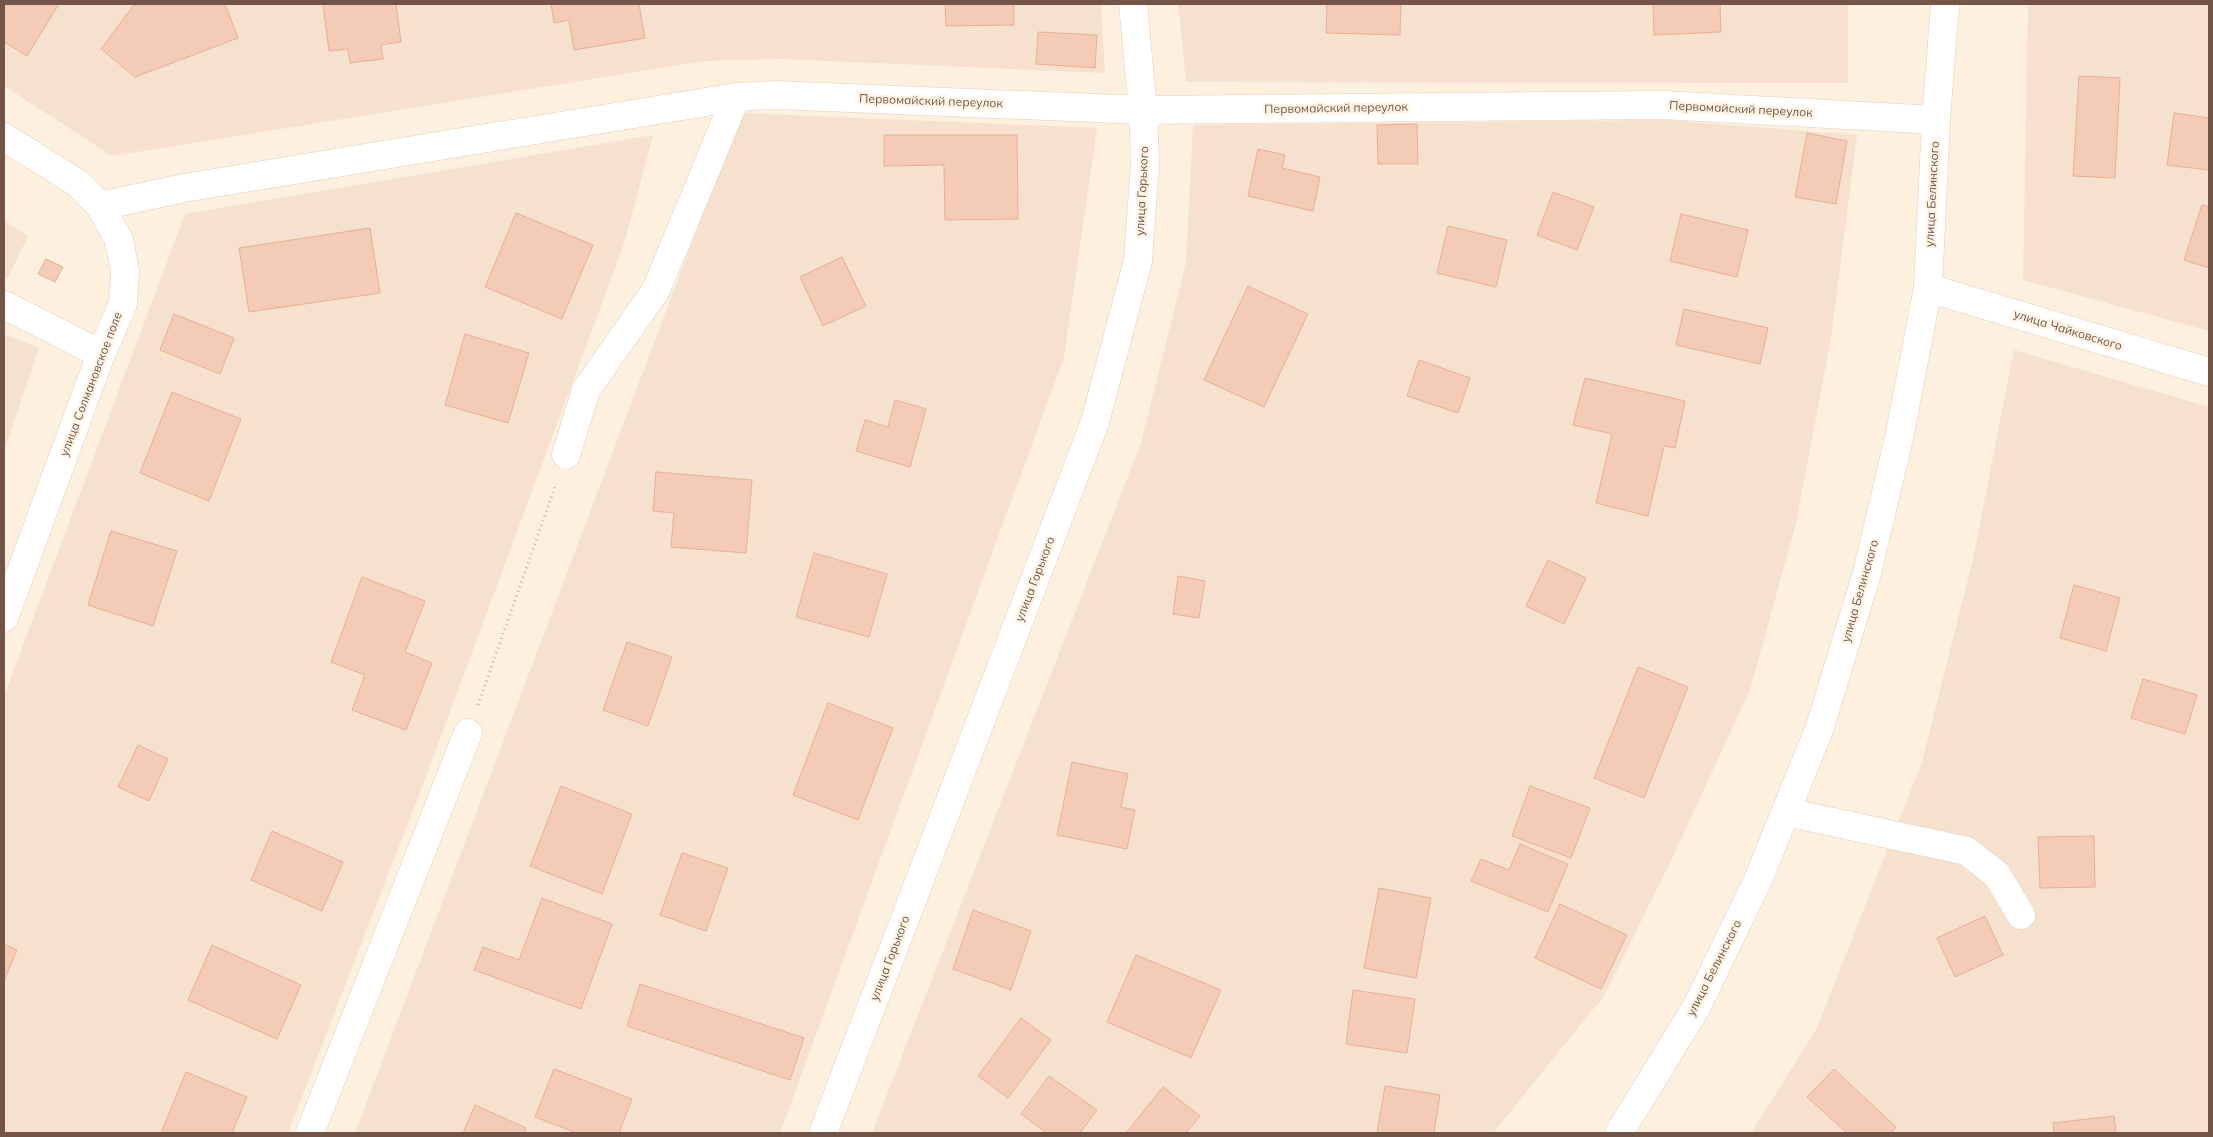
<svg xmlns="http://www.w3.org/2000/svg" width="2213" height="1137" font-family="Mulish,sans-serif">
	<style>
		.residential { fill: #f5e1cd }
		.building { fill: #f4cbb6; stroke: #e7b095 }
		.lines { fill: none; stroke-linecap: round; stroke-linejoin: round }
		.minor-casing { stroke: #e3cdbe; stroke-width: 29 }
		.path { stroke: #d8ae99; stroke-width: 3; stroke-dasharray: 1 4; stroke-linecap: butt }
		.minor { stroke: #fff; stroke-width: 28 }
		.labels { text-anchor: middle; stroke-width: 5; stroke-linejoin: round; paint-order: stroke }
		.street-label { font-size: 12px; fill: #745446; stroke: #fff4e6 }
	</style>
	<rect width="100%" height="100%" fill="#fdf0df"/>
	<!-- residential -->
	<g class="residential">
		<polygon points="4,4 1101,4 1105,73 783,59 704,61 112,156 4,86"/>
		<polygon points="1178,4 1848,4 1848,83 1186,82"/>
		<polygon points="2028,4 2209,4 2209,331 2023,280"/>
		<polygon points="741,113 1097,128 1064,357 780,1133 355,1133"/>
		<polygon points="1663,120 1857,135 1831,338 1796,523 1750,690 1669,865 1604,996 1493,1133 872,1133 1141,443 1186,263 1193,125"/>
		<polygon points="653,135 624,244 422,787 288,1133 4,1133 4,696 185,214"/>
		<polygon points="4,221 28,236 8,278 4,276"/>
		<polygon points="4,334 39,348 4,451"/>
		<polygon points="2014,350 2209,407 2209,1133 1751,1133 1816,1030 1922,762 1973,559"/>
	</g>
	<!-- building -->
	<g class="building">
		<polygon points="4,4 59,4 27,56 4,42"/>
		<polygon points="138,4 225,4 238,38 135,77 101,49 133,6"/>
		<polygon points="323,4 396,4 401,42 381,45 383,59 350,63 348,49 329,51"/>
		<polygon points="551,4 639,4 645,38 574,50 569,20 554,23"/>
		<polygon points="945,4 1014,4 1014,25 946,26"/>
		<polygon points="1327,4 1401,4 1400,35 1326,33"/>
		<polygon points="1653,4 1720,4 1721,32 1654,35"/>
		<polygon points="1038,32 1097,35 1095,68 1036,64"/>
		<polygon points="2079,76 2120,78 2115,178 2073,176"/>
		<polygon points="2174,113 2209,118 2209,170 2167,165"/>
		<polygon points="1417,124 1418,164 1378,164 1377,125"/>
		<polygon points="1807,133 1847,141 1836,204 1795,197"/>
		<polygon points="884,135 1017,135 1018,219 945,220 944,165 884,166"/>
		<polygon points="1258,149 1285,155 1282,168 1320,177 1313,211 1248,196"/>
		<polygon points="1553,192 1594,207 1577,250 1537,235"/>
		<polygon points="2202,205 2209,207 2209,268 2184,260"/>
		<polygon points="516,213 593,245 562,319 485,287"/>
		<polygon points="1681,214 1748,230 1737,277 1670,261"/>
		<polygon points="1448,226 1507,240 1496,287 1437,273"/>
		<polygon points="370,228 380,293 249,312 239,248"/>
		<polygon points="842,257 866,306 823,326 800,277"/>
		<polygon points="46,259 63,267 55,282 38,274"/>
		<polygon points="1248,286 1308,314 1264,407 1204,380"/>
		<polygon points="1684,309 1768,328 1760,364 1676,345"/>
		<polygon points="174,314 234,338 220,374 160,350"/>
		<polygon points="465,334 529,353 508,423 445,405"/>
		<polygon points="1419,360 1470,378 1458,413 1407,396"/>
		<polygon points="1585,378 1685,401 1675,448 1664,446 1648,516 1596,503 1612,434 1573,425"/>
		<polygon points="172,392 241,419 209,501 140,473"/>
		<polygon points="895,400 926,409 910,467 856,451 865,420 888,427"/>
		<polygon points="656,472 752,480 746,553 671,547 674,513 653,511"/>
		<polygon points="111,531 177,551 153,626 88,605"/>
		<polygon points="814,553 887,574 869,637 796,617"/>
		<polygon points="1548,560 1586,578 1564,624 1526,606"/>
		<polygon points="1178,576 1205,581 1199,618 1173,614"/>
		<polygon points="362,577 425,601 405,652 432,663 406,730 352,710 365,675 331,662"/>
		<polygon points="2074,585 2120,598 2106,651 2060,638"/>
		<polygon points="627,642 672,657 648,726 603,710"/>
		<polygon points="1638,667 1688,687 1644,798 1594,778"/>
		<polygon points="2143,679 2197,695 2185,734 2131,718"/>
		<polygon points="828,703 893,728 858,820 793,795"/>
		<polygon points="138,745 168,759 149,801 118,787"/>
		<polygon points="1072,762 1128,774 1121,807 1135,810 1127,849 1057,835"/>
		<polygon points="561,786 632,814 602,894 530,866"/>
		<polygon points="1530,786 1590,808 1571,858 1512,836"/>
		<polygon points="272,831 343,862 322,911 251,880"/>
		<polygon points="2094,836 2095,887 2040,888 2038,837"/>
		<polygon points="1520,844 1568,864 1548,912 1471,881 1481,859 1509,870"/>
		<polygon points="682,853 728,868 706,931 660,915"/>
		<polygon points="1379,888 1431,898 1416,978 1364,968"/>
		<polygon points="542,898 612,924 581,1009 474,970 483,947 519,960"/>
		<polygon points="1560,904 1627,935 1601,989 1535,958"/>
		<polygon points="973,910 1031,931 1011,990 953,969"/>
		<polygon points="1985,916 2003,955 1955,977 1937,938"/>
		<polygon points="4,944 17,950 4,981"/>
		<polygon points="212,945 301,985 277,1039 188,1000"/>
		<polygon points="1136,955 1221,990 1191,1058 1107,1022"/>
		<polygon points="640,984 804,1038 790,1080 627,1026"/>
		<polygon points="1353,990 1415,999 1407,1053 1346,1044"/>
		<polygon points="1021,1018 1051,1040 1008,1098 978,1076"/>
		<polygon points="554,1069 632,1099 619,1133 577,1133 535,1117"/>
		<polygon points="1834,1069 1896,1127 1891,1133 1847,1133 1807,1097"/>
		<polygon points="186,1072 247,1097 232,1133 161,1133"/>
		<polygon points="1049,1076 1097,1110 1080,1133 1047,1133 1021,1114"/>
		<polygon points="1385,1086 1440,1095 1434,1133 1377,1133"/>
		<polygon points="1163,1087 1200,1116 1186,1133 1126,1133"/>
		<polygon points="475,1105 526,1128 524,1133 463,1133"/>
		<polygon points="2114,1116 2116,1133 2054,1133 2053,1123"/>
	</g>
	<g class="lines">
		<defs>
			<g id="minor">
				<polyline points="4,137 79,184 100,206 119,240 125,271 123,304 101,354 4,618"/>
				<polyline points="100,206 184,188 736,97 776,95 1143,110 1663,105 1936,120"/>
				<polyline points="1928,288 2209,372"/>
				<polyline points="4,305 101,354"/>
				<polyline points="566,455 586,390 656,290 736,97"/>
				<polyline points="1786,812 1967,851 1997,875 2021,915"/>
				<polyline points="310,1133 468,733"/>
				<polyline points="823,1133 1095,422 1138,261 1145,163 1143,110 1133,4"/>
				<polyline points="1619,1133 1696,1008 1758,880 1820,727 1867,573 1899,438 1928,288 1936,120 1945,4"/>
			</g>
		</defs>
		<!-- minor casing -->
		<use href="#minor" class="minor-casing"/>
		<!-- path -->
		<polyline class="path" points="478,705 556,484"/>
		<!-- minor -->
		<use href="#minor" class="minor"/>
	</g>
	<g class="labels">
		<!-- street labels -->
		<g class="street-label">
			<text transform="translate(931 101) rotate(2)" y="4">Первомайский переулок</text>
			<text transform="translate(1336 108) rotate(-1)" y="4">Первомайский переулок</text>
			<text transform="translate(1741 109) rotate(3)" y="4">Первомайский переулок</text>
			<text transform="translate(1142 191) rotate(-87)" y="4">улица Горького</text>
			<text transform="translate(1932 194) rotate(-87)" y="4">улица Белинского</text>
			<text transform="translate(2068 330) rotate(17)" y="4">улица Чайковского</text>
			<text transform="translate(91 384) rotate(-69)" y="4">улица Солмановское поле</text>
			<text transform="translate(1035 579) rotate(-69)" y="4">улица Горького</text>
			<text transform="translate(1860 591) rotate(-74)" y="4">улица Белинского</text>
			<text transform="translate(890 958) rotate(-69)" y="4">улица Горького</text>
			<text transform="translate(1714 968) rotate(-63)" y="4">улица Белинского</text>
		</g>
	</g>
	<!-- border -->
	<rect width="2213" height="1137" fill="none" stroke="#745446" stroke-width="10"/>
</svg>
